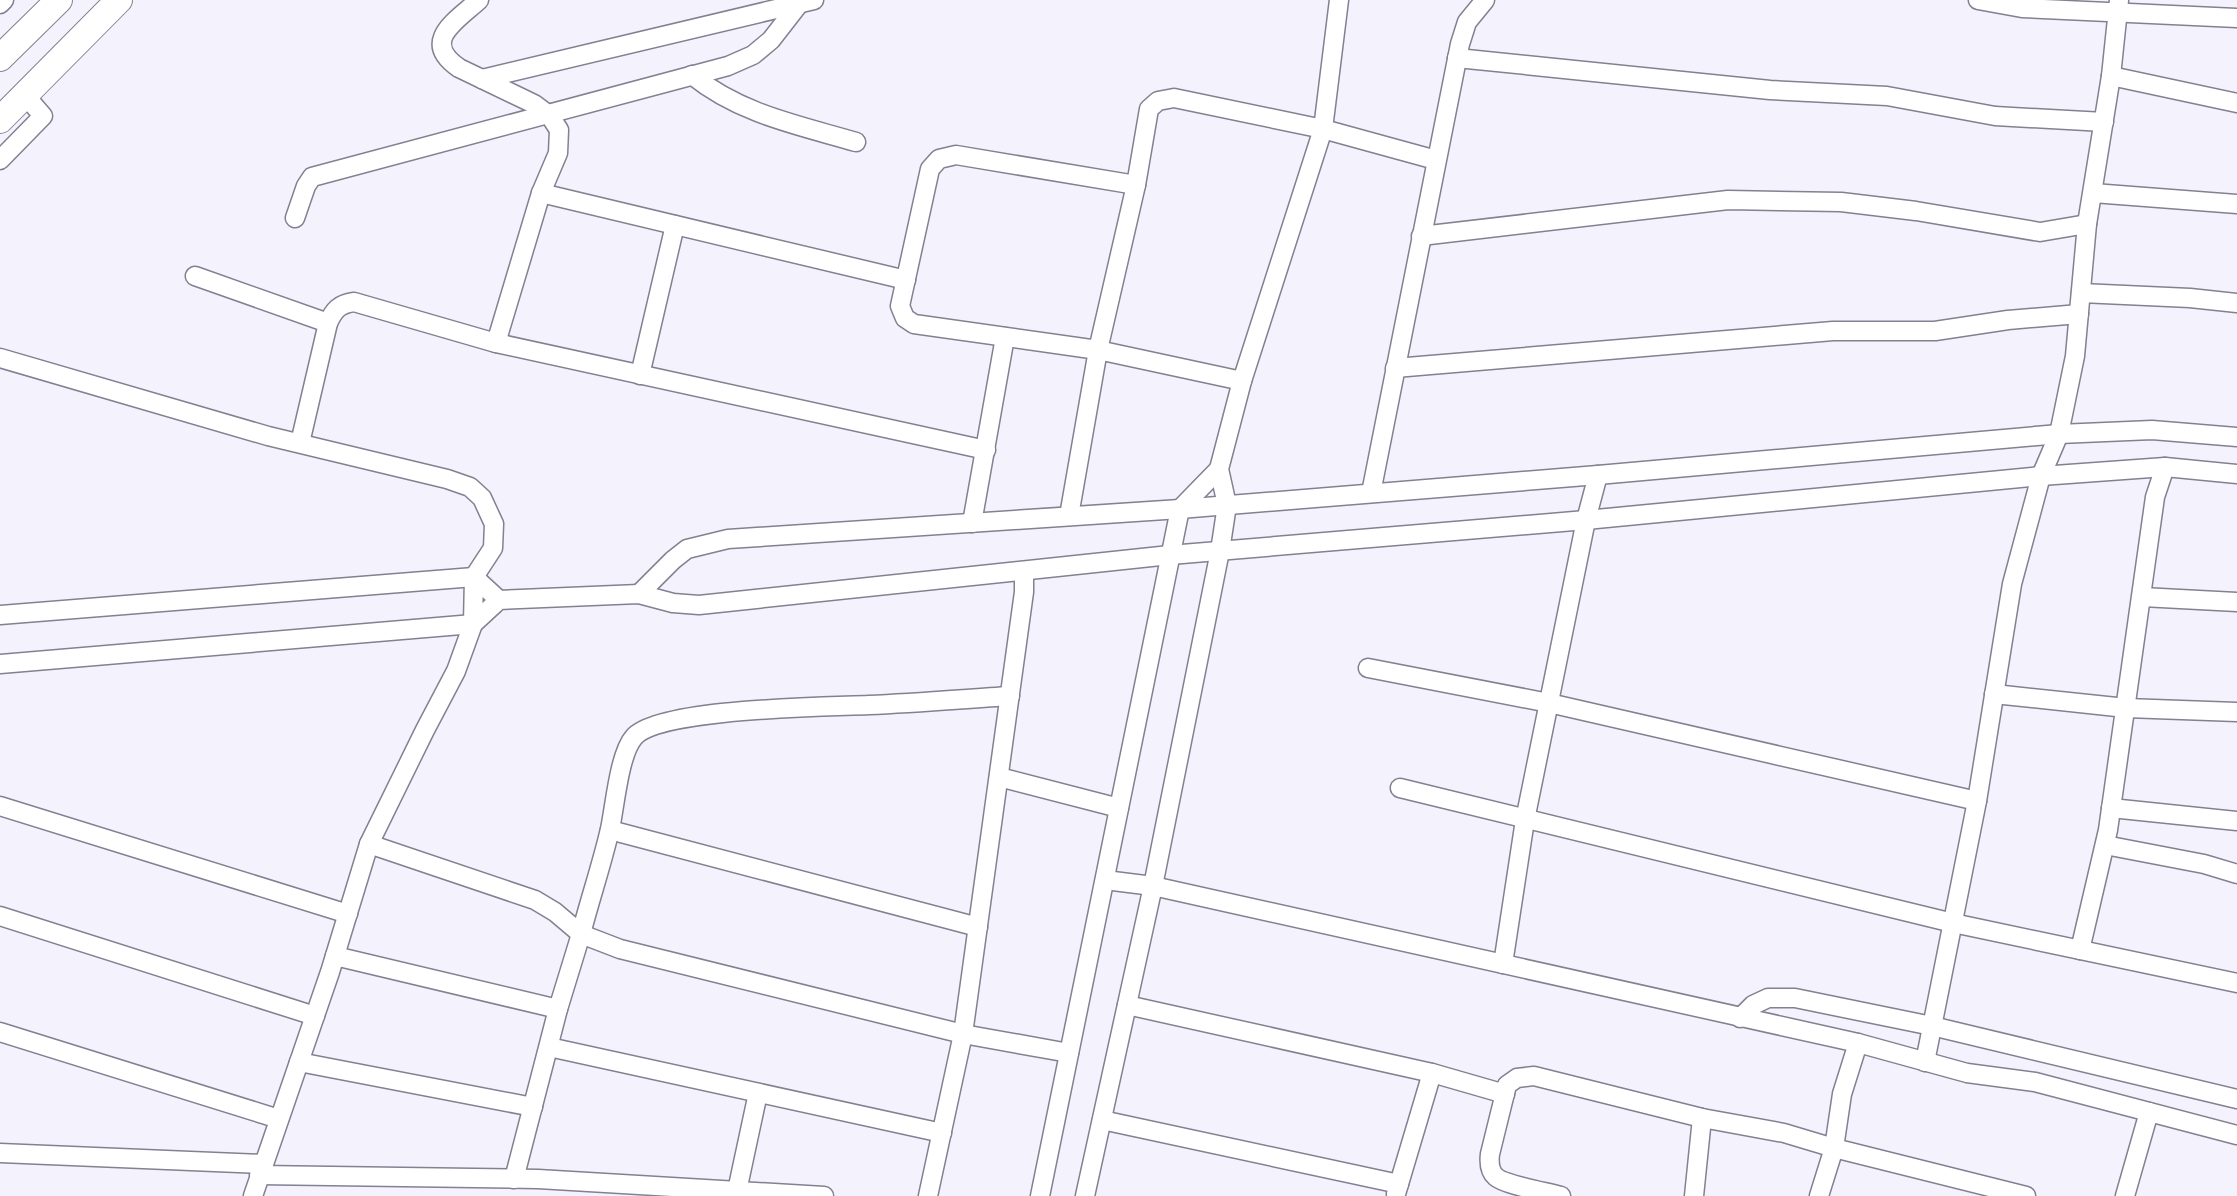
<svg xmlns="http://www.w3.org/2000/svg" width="2237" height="1196" font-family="Barlow,sans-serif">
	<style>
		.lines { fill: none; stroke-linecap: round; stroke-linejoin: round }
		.minor-casing { stroke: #828091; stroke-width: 21 }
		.secondary-casing { stroke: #828091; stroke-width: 28 }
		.minor { stroke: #fff; stroke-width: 18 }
		.secondary { stroke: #fff; stroke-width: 26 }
	</style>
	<rect width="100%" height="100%" fill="#f3f2fd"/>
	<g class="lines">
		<defs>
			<g id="minor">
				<polyline points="1978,0 2022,8 2237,18"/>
				<polyline points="0,4 4,0"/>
				<polyline points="1457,58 1770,90 1887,96 1995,116 2104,122"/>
				<path d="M692 75C740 114 798 125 856 142"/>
				<polyline points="2111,76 2237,103"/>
				<polyline points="482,79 814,0"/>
				<polyline points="0,160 43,116 25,95"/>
				<polyline points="1136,185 1149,109 1158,101 1174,98 1323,129 1436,160"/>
				<polyline points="541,193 906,280"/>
				<polyline points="2093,193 2237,204"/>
				<polyline points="295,218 306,186 312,177 728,66 753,55 771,40 799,4"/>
				<polyline points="1421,236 1728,200 1841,202 1916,211 2040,232 2087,224"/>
				<polyline points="195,276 328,323"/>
				<polyline points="2081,293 2190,298 2237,303"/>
				<polyline points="496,343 986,450"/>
				<polyline points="0,358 268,436 447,479 470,487 482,498 494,524 493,548 474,577 473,624 456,671 425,730 369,844 330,972 253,1196"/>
				<polyline points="1395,368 1833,331 1935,331 2008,320 2079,314"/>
				<polyline points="640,375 675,225"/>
				<path d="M300 443 328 323C334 310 339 304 354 302L496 343 541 193 558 153 559 130 550 116 534 104 459 68C420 41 456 21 479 0"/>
				<polyline points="1371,493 1460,44 1467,22 1485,0"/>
				<polyline points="1069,516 1098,350 1136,185 956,155 939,159 930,169 900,306 905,318 914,324 1098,350 1242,381"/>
				<polyline points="972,523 1005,337"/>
				<polyline points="639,594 673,560 687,549 728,539 1180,509 1598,475 2059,434 2152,430 2237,437"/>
				<polyline points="2142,597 2237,602"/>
				<polyline points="0,615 474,577 499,600"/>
				<polyline points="0,664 473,624 499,600 639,594 673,603 699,605 1170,555 1586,520 2041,476 2165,467 2237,474"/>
				<polyline points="1368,668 1549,703 1977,801"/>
				<polyline points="1994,694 2126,708 2237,712"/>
				<polyline points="999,777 1119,808"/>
				<polyline points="1400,788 1953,923 2237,983"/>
				<polyline points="0,806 348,914"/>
				<polyline points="2111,808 2237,821"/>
				<polyline points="610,830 978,927"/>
				<path d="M369 844 535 900 555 912 581 934C590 899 602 864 610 829 615 806 619 754 634 737 658 708 827 707 869 705 916 703 963 699 1010 696"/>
				<polyline points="2105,845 2204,864 2237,874"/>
				<polyline points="1105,880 1153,886 1858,1043 1967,1073 2035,1082 2237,1135"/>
				<polyline points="0,916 315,1016"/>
				<polyline points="2080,950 2108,830 2155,497 2165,467"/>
				<polyline points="335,956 558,1009"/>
				<polyline points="1503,964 1525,820 1586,520 1598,475"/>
				<polyline points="1127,1005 1432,1073"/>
				<polyline points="1740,1018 1753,1005 1768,998 1795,998 1932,1026 2237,1099"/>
				<polyline points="0,1032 279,1119"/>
				<polyline points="549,1047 942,1133"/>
				<polyline points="299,1062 533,1107"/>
				<polyline points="1925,1062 1977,801 2012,584 2041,476 2059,434 2075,356 2087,224 2111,76 2119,0"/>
				<polyline points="1102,1120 1399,1184"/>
				<polyline points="0,1153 263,1164"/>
				<polyline points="259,1175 538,1179 824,1196"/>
				<polyline points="514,1179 558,1009 581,934 620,949 963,1034 1069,1053"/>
				<polyline points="737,1191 758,1093"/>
				<polyline points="1396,1194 1432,1073 1505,1094"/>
				<polyline points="928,1196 963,1034 1024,592 1024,571"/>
				<polyline points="1040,1196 1180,509 1219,469"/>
				<polyline points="1085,1196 1153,886 1220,551 1227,505 1219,469 1242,381 1323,129 1339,0"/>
				<path d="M1561 1196C1547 1192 1505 1185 1496 1177 1489 1171 1489 1162 1490 1154L1507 1085 1517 1078 1534 1076 1702 1118 1784 1133 1834 1148 2026 1196"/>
				<polyline points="1694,1196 1702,1118"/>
				<polyline points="1819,1196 1834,1148 1842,1094 1858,1043"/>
				<polyline points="2125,1196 2149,1112"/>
			</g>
			<g id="secondary">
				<polyline points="0,58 59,0"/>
				<polyline points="0,120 119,0"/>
			</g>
		</defs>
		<!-- minor casing -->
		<use href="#minor" class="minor-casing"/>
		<!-- secondary casing -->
		<use href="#secondary" class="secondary-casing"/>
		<!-- minor -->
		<use href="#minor" class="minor"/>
		<!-- secondary -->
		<use href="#secondary" class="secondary"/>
	</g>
</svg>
